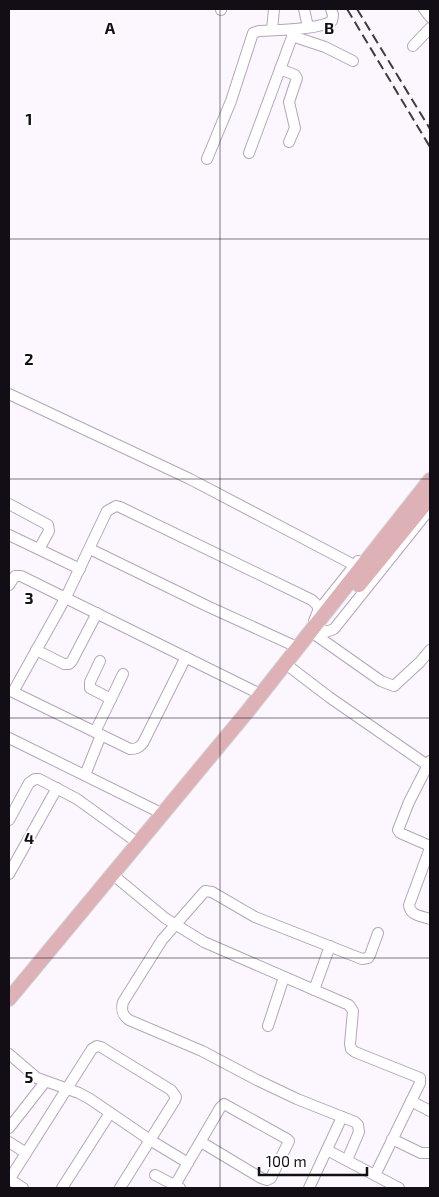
<svg xmlns="http://www.w3.org/2000/svg" width="439" height="1197" font-family="'Exo 2',sans-serif">
	<style>
		.lines { fill: none; stroke-linecap: round; stroke-linejoin: round }
		.minor-casing { stroke: #b5a5bb; stroke-width: 12 }
		.major-casing { stroke: #d5d4d5; stroke-width: 16 }
		.minor { stroke: #fff; stroke-width: 10 }
		.major { stroke: #ddb1b5; stroke-width: 14 }
		.rail { stroke: #413c44; stroke-width: 2; stroke-dasharray: 10 5; stroke-linecap: butt }
		.grid { fill: none; stroke: #130e16; stroke-width: 1; stroke-opacity: 0.55 }
		.grid-label { font-size: 16px; text-anchor: middle; font-weight: bold; fill: #130e16; stroke: #fff; stroke-width: 4; stroke-linejoin: round; paint-order: stroke }
	</style>
	<rect width="100%" height="100%" fill="#fcf6ff"/>
	<g class="lines">
		<defs>
			<g id="minor">
				<polyline points="304,9 308,27"/>
				<polyline points="424,9 430,17"/>
				<polyline points="221,10 221,9"/>
				<polyline points="272,30 274,9"/>
				<polyline points="292,36 325,47 353,61"/>
				<polyline points="413,46 430,28"/>
				<polyline points="280,69 295,75 297,78 289,102 295,128 289,142"/>
				<polyline points="249,153 295,29"/>
				<path d="M207 159 231 101 253 33 259 31C277 30 318 30 332 21L333 15 331 9"/>
				<polyline points="9,394 190,479 354,565"/>
				<polyline points="9,504 48,525 49,531 39,549"/>
				<polyline points="9,535 80,569"/>
				<polyline points="90,549 207,606 299,648"/>
				<polyline points="9,585 15,576 21,576 260,694"/>
				<polyline points="318,611 358,561"/>
				<polyline points="317,636 381,681 394,686 420,662 430,650"/>
				<polyline points="36,650 64,664 69,664 72,661 97,613"/>
				<path d="M186 657 143 743C139 748 136 749 130 749L13 692 66 597 107 511 116 506 120 507 312 600 318 606V611L314 621 317 626 326 632 334 629 430 509"/>
				<polyline points="100,661 90,682 90,688 111,699"/>
				<polyline points="291,668 329,697 430,767"/>
				<polyline points="95,732 123,674"/>
				<polyline points="9,738 163,814"/>
				<polyline points="430,761 409,802 398,830 400,833 430,846"/>
				<polyline points="85,775 101,735"/>
				<polyline points="9,820 29,783 35,779 39,779 77,799 138,843"/>
				<path d="M430 848 409 905C410 916 422 916 430 919"/>
				<polyline points="9,874 57,788"/>
				<polyline points="118,879 165,918 204,942 349,1005 353,1011 350,1044 351,1049 355,1052 420,1078 420,1083 375,1175"/>
				<polyline points="314,990 330,946"/>
				<polyline points="268,1026 284,977"/>
				<polyline points="9,1054 37,1078 79,1093 90,1099 150,1140 188,1163"/>
				<polyline points="411,1101 430,1111"/>
				<polyline points="9,1128 45,1082"/>
				<polyline points="392,1139 421,1153 430,1153"/>
				<polyline points="9,1142 26,1153"/>
				<polyline points="327,1150 399,1188"/>
				<path d="M347 1160 359 1132 358 1125 355 1122 297 1099 257 1080 202 1051 129 1020C122 1015 121 1010 123 1002L162 940 205 891 212 892 255 917 362 959 368 958 370 955 378 933"/>
				<polyline points="155,1175 180,1188"/>
				<polyline points="9,1179 23,1188"/>
				<polyline points="9,1180 92,1049 97,1046 101,1047 171,1090 176,1097 175,1100 120,1188"/>
				<polyline points="175,1185 220,1108 224,1104 287,1139 289,1141 271,1178 267,1180 261,1178 201,1142"/>
				<polyline points="62,1188 110,1113"/>
				<polyline points="309,1188 342,1117"/>
			</g>
			<g id="major">
				<polyline points="359,585 430,498"/>
				<polyline points="9,999 247,712 430,480"/>
			</g>
		</defs>
		<!-- minor casing -->
		<use href="#minor" class="minor-casing"/>
		<!-- major casing -->
		<use href="#major" class="major-casing"/>
		<!-- minor -->
		<use href="#minor" class="minor"/>
		<!-- major -->
		<use href="#major" class="major"/>
		<!-- rail -->
		<g class="rail">
			<polyline points="347,9 430,147"/>
			<polyline points="357,9 430,129"/>
		</g>
	</g>
	<!-- grid -->
	<path class="grid" d="M220 9V1188M9 239H430M9 479H430M9 718H430M9 958H430"/>
	<g class="grid-label">
		<text x="110" y="34">A</text>
		<text x="329" y="34">B</text>
		<text x="29" y="125">1</text>
		<text x="29" y="365">2</text>
		<text x="29" y="604">3</text>
		<text x="29" y="844">4</text>
		<text x="29" y="1083">5</text>
	</g>
	<!-- border -->
	<rect width="439" height="1197" fill="none" stroke="#130e16" stroke-width="20"/>
	<!-- scale -->
	<path d="M259 1167v8h108v-8" fill="none" stroke="#130e16" stroke-width="2.5"/>
	<text x="266" y="1167" font-size="15" fill="#130e16" stroke="#ffffff" stroke-width="4" paint-order="stroke">100 m</text>
</svg>
